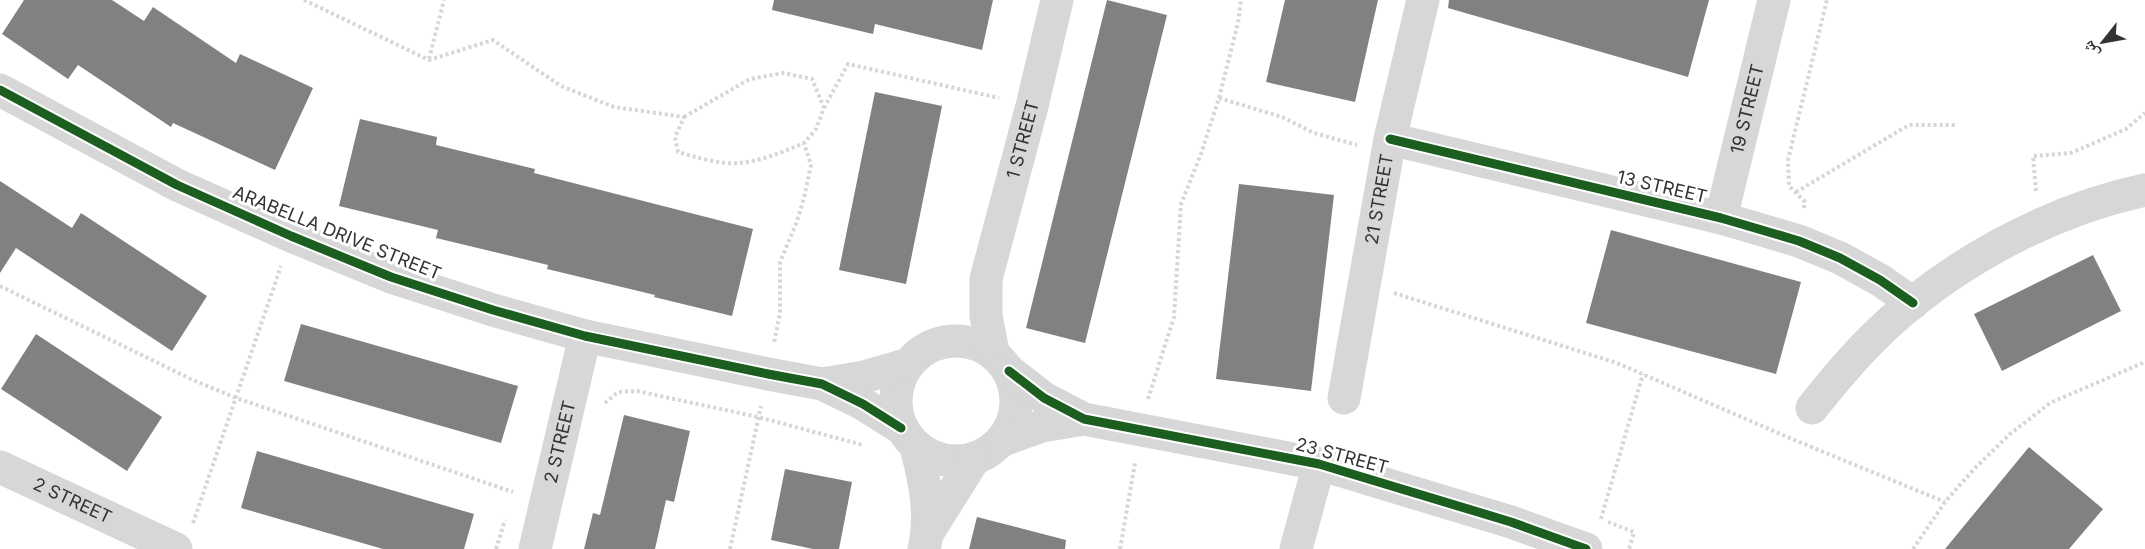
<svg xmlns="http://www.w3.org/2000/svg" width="2145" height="549" font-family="Inter,'Noto Naskh Arabic',sans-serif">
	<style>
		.building { fill: #818181 }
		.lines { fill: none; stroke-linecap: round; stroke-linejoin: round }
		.path { stroke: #d6d6d6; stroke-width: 4; stroke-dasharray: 3 3; stroke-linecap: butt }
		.minor { stroke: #d7d7d7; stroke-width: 33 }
		.cycleway-casing { stroke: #fff; stroke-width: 13 }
		.cycleway { stroke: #1b5e20; stroke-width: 9 }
		.labels { text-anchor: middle; stroke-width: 6; stroke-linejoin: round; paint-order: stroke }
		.street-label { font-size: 18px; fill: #333; stroke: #fff }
	</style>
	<rect width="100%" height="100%" fill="#fff"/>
	<!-- building -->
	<g class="building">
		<polygon points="24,0 112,0 144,21 153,7 236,63 240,54 313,88 275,170 173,123 171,127 78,65 68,79 2,34"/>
		<polygon points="774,0 993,0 982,50 875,24 873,34 772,10"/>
		<polygon points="1107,0 1167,15 1085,343 1026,328"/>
		<polygon points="1285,0 1378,0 1355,102 1266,82"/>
		<polygon points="1449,0 1709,0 1688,77 1448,8"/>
		<polygon points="875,92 942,106 906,284 839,270"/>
		<polygon points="360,119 437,137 436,145 535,169 534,173 753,229 732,316 654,297 655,295 547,269 548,265 436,238 438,230 339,206"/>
		<polygon points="0,181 72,228 81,213 207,296 172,351 16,248 0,273"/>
		<polygon points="1239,184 1334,195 1311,391 1216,379"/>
		<polygon points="1611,230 1801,282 1776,374 1586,323"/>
		<polygon points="2093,255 2121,311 2002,371 1974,314"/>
		<polygon points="301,324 518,386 501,443 284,381"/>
		<polygon points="36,334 162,417 127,471 1,389"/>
		<polygon points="624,415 690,431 674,502 666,500 655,549 584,549 593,513 600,515"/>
		<polygon points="2029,447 2103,509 2069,549 1945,549"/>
		<polygon points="257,451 474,514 464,549 383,549 241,508"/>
		<polygon points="785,469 852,482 839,549 813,549 771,540"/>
		<polygon points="977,517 1066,540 1065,549 969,549"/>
	</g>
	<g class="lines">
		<!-- path -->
		<g class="path">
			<path d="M304 0 429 60 493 40 561 86 614 107 684 117 675 137 678 152C695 157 722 165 739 163 761 161 783 152 804 143L811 165 804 198 796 224 780 262V313L774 343"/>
			<polyline points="429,59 444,0"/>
			<polyline points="1219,98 1282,117 1314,133 1357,145"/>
			<polyline points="824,108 848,64 999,98"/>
			<polyline points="684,117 750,79 783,73 812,79 824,108 816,129 804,143"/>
			<polyline points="2036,191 2033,156 2071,153 2126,129 2145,113"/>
			<polyline points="1796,192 1909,125 1957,125"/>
			<polyline points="1804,208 1805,202 1789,186 1788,160 1827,0"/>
			<polyline points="0,286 193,380 236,398 513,492"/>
			<polyline points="1394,293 1617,363 1792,439 1945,502"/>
			<polyline points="1148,399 1174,317 1181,204 1201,154 1219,98 1238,23 1241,0"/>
			<polyline points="605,403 618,392 637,391 758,417 863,445"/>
			<polyline points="1601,519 1643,374"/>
			<polyline points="1608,522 1634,532 1629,549"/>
			<polyline points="193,523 281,266"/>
			<polyline points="496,549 505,520"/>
			<polyline points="730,549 761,406"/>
			<polyline points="1120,549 1135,463"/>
			<polyline points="1913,549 1945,502 1974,469 2010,434 2050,403 2145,362"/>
		</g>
		<!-- minor -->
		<g class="minor">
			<polyline points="0,90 177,185 291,236 391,277 493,310 585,336 768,374 822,384 863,404 901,428"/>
			<polyline points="1390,139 1721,218 1799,241 1840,258 1880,280 1913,303"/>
			<path id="s1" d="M1721 218 1774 0"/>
			<circle cx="956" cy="401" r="60"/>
			<path id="s2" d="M993 352 986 316V279L1032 106 1057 0"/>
			<polyline points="1009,371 1044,398 1084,419 1319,464 1511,522 1586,549"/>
			<polyline points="822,384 864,377 905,365"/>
			<path id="s3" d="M1344 398 1390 139 1423 0"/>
			<path d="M1812 408C1831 384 1850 361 1872 339 1943 268 2046 211 2145 190"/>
			<polyline points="1003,440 1042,426 1084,419"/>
			<path d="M916 447C925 481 932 515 924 549"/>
			<path id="s4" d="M0 467 176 549"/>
			<polyline points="927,534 974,459"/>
			<path id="s5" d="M535 549 585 336"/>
			<polyline points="1296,549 1319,464"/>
		</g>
		<defs>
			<g id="cycleway">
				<polyline points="0,90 177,185 291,236 391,277 493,310 585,336 768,374 822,384 863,404 901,428"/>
				<polyline points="1390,139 1721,218 1799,241 1840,258 1880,280 1913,303"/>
				<polyline points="1009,371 1044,398 1084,419 1319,464 1511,522 1586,549"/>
			</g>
		</defs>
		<!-- cycleway casing -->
		<use href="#cycleway" class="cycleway-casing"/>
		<!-- cycleway -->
		<use href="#cycleway" class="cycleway"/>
	</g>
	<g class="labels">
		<!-- street labels -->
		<g class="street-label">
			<text dy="6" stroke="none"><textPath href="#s1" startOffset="112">19 STREET</textPath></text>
			<text dy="6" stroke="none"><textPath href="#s2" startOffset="218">1 STREET</textPath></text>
			<text transform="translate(1662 187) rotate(13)" y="6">13 STREET</text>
			<text dy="6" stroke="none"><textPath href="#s3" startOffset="202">21 STREET</textPath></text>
			<text transform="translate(337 233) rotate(22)" y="6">ARABELLA DRIVE STREET</text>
			<text dy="6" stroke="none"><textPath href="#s5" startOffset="110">2 STREET</textPath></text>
			<text transform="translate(1342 456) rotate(15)" y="6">23 STREET</text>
			<text dy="6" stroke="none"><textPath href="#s4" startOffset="80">2 STREET</textPath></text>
		</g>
	</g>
	<!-- north arrow -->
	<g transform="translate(2103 42) rotate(239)" stroke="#ffffff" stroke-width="4.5" paint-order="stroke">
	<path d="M0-4.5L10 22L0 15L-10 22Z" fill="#333333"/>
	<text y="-9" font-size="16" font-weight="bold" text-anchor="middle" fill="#333333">ش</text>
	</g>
</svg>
